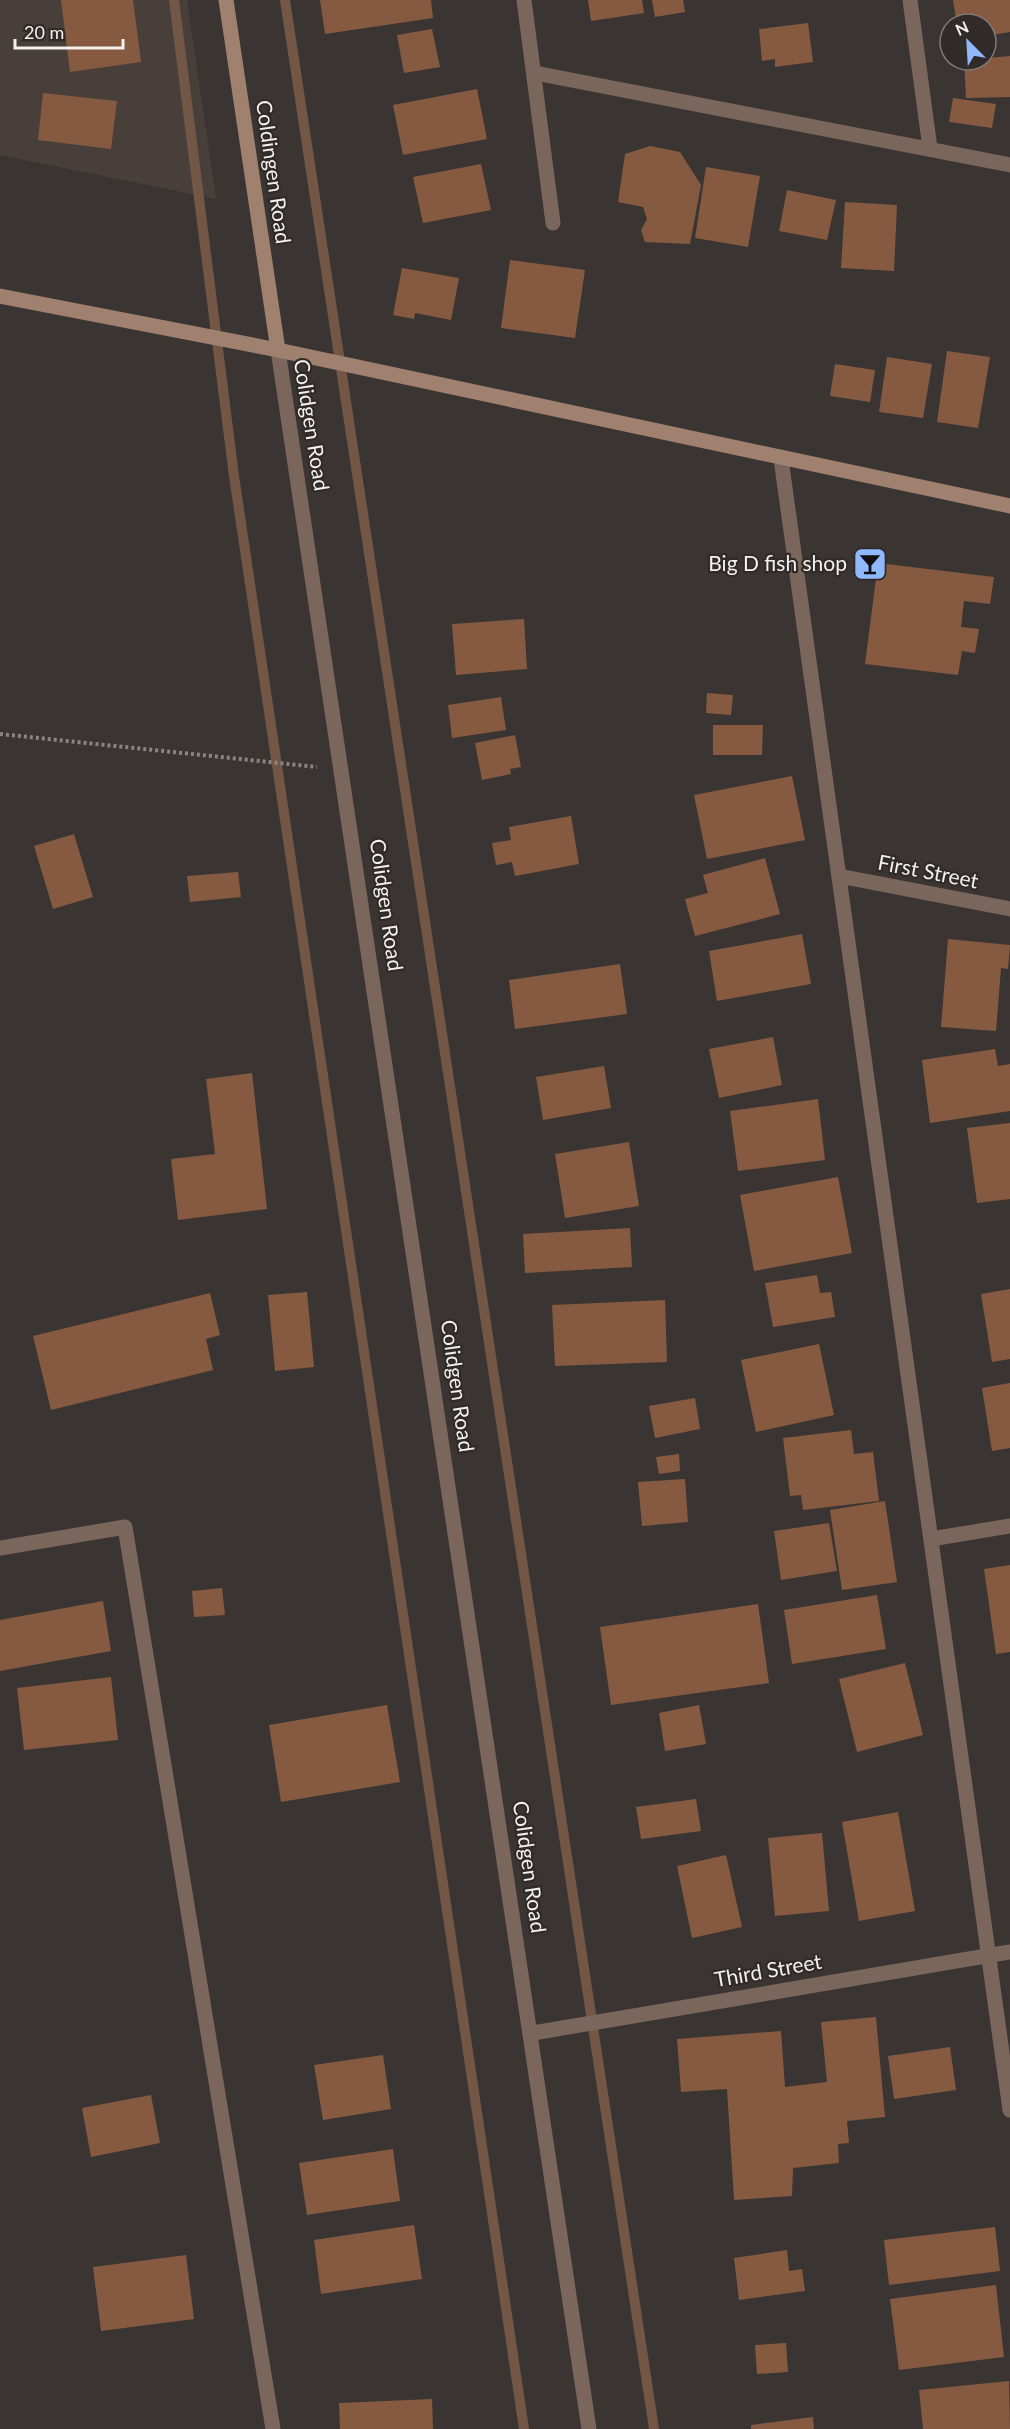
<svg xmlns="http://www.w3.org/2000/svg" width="1010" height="2429" font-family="Lato,sans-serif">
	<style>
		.built { fill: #493f3a }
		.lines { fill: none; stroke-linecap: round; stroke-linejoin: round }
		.stream { stroke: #725747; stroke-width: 10 }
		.building { fill: #865a41 }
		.path { stroke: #898582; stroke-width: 4; stroke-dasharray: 3 3; stroke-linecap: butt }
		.street { stroke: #7a665b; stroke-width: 15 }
		.secondary { stroke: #a0806f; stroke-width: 15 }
		.labels { text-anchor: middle; stroke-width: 4.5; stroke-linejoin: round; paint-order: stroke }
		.street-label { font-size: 21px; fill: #f3f0ee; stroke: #302b29 }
		.poi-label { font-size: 21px; fill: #f3f0ee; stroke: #302b29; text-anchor: end }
	</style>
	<rect width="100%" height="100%" fill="#3a3532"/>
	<!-- built -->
	<polygon class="built" points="0,0 187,0 216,199 0,155"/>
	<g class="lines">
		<!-- stream -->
		<g class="stream">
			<polyline points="174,0 234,476 524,2429"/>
			<polyline points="285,0 654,2429"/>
		</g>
	</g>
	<!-- building -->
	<g class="building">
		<polygon points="61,0 133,0 141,62 70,72"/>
		<polygon points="320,0 431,0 433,18 325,34"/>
		<polygon points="588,0 642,0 644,13 591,21"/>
		<polygon points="652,0 683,0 685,12 655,17"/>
		<polygon points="953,0 1010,0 1010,32 986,36 986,24 957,24"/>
		<polygon points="808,23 813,62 775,67 775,59 762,61 759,29"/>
		<polygon points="432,29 440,67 404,73 397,35"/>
		<polygon points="1010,56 1010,97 966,98 964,60"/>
		<polygon points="477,89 487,139 403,155 393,105"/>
		<polygon points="43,93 117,101 111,149 38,140"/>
		<polygon points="953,98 996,104 992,128 949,122"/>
		<polygon points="650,146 680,152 701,185 690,244 645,242 641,230 647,219 643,207 618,202 625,154"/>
		<polygon points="481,164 491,210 423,223 413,177"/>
		<polygon points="706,167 760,176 748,247 695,238"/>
		<polygon points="787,190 836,200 827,240 779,231"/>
		<polygon points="845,202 897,205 894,271 841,268"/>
		<polygon points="510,260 585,270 575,338 501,328"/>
		<polygon points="402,268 459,278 451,320 415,313 414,319 393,315"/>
		<polygon points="947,351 990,357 978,428 937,422"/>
		<polygon points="887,357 932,364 923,418 879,412"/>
		<polygon points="835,364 875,370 870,402 830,396"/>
		<polygon points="878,563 994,577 990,604 964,601 961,627 979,629 975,653 962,651 958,675 865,664"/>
		<polygon points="524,619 527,669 456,675 452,624"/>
		<polygon points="707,693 733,695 731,715 706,713"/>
		<polygon points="501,697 506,730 452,738 448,705"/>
		<polygon points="713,725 763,725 762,755 713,755"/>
		<polygon points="515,735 521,767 510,769 511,774 482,780 475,743"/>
		<polygon points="792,776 805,840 707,859 694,795"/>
		<polygon points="571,816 579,864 515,876 512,862 496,865 492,843 511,840 509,827"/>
		<polygon points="74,834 93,897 53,909 34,846"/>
		<polygon points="765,858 780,914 695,936 685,899 708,893 703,875"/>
		<polygon points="238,872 241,897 190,902 187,876"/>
		<polygon points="802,934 811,984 717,1001 709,951"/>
		<polygon points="948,939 1010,945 1008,969 1001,968 996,1031 941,1027"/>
		<polygon points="620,964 627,1014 515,1029 509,980"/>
		<polygon points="773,1037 782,1085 719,1098 709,1049"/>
		<polygon points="995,1049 998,1066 1010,1064 1010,1111 930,1123 922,1060"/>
		<polygon points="604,1066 611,1108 543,1120 536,1077"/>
		<polygon points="252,1073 267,1209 178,1220 171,1159 215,1154 206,1079"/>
		<polygon points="818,1099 825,1160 738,1171 730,1111"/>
		<polygon points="1010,1123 1010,1199 977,1203 967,1128"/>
		<polygon points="629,1142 639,1206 565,1218 555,1154"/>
		<polygon points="838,1177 852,1253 754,1271 740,1195"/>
		<polygon points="630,1228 632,1267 525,1273 523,1234"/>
		<polygon points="817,1275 820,1293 831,1292 835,1317 773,1327 765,1283"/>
		<polygon points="1010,1289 1010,1359 992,1362 981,1294"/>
		<polygon points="307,1292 314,1367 275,1371 268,1295"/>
		<polygon points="210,1293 220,1335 206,1339 213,1370 51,1410 33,1336"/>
		<polygon points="665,1300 667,1362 555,1366 552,1305"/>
		<polygon points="819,1344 834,1415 756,1432 741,1360"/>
		<polygon points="1010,1383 1010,1448 992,1451 982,1388"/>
		<polygon points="695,1398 700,1429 655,1438 649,1406"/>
		<polygon points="851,1430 854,1454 873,1452 879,1501 803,1510 801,1495 790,1496 783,1438"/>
		<polygon points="679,1454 680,1471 659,1474 656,1457"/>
		<polygon points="685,1479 688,1522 642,1526 638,1482"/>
		<polygon points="885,1501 897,1582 842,1590 830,1510"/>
		<polygon points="829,1523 837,1571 781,1580 774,1531"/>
		<polygon points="1010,1565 1010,1652 996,1654 984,1569"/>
		<polygon points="222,1588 225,1615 194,1617 192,1591"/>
		<polygon points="877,1595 886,1649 792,1664 784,1610"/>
		<polygon points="103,1601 111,1651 0,1671 0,1620"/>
		<polygon points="758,1604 769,1683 611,1705 600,1627"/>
		<polygon points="905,1663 923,1735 857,1752 839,1679"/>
		<polygon points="111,1677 118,1740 24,1750 17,1688"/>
		<polygon points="387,1705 400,1782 281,1802 269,1725"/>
		<polygon points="699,1705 706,1744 665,1751 659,1713"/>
		<polygon points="696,1799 701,1831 641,1839 636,1807"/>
		<polygon points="898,1812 915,1911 859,1921 842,1822"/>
		<polygon points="822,1833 829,1911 775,1916 768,1838"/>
		<polygon points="726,1855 742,1927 692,1938 677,1866"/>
		<polygon points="876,2017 885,2117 847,2121 849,2143 838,2144 839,2163 793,2168 792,2196 734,2200 727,2089 681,2092 677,2039 781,2031 785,2087 827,2082 821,2022"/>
		<polygon points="950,2047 956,2090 894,2099 888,2056"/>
		<polygon points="383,2055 391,2109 323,2120 314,2065"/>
		<polygon points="151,2095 160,2143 91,2157 82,2108"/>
		<polygon points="393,2149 400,2201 307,2215 299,2163"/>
		<polygon points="414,2225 422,2279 321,2294 314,2240"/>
		<polygon points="995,2227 1000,2271 889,2285 884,2240"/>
		<polygon points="787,2250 789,2271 802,2269 805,2291 739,2300 734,2258"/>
		<polygon points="186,2255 194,2319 101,2331 93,2267"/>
		<polygon points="996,2285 1004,2357 899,2370 890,2299"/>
		<polygon points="786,2343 788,2372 757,2374 755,2345"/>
		<polygon points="1009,2381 1010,2429 923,2429 919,2390"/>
		<polygon points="432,2399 433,2429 340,2429 339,2403"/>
		<polygon points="813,2417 814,2429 751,2429 751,2425"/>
	</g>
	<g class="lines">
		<!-- path -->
		<polyline class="path" points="0,734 317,767"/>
		<!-- street -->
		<g class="street">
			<polyline points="524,0 553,223"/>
			<polyline points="910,0 930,148"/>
			<polyline points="535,73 1010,165"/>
			<path d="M278 350C387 1042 491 1735 589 2429"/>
			<polyline points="781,459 1010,2110"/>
			<polyline points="839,876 1010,909"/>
			<polyline points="931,1539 1010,1526"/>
			<polyline points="0,1548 125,1527 273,2429"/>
			<polyline points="533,2033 1010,1952"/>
		</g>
		<!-- secondary -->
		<g class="secondary">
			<polyline points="226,0 278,350"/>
			<polyline points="0,296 278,350 1010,506"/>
		</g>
	</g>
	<!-- icons -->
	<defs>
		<symbol id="bar-square" viewBox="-11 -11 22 22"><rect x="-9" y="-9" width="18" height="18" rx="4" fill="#8fb8fd" stroke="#302b29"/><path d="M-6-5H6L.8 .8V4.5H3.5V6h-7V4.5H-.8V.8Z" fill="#111"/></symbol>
	</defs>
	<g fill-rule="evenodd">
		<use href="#bar-square" x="851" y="545" width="38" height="38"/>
	</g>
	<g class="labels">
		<!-- street labels -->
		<g class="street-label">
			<text transform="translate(273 172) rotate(82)" y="7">Coldingen Road</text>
			<text transform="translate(311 425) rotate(81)" y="7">Colidgen Road</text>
			<text transform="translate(928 872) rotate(11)" y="7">First Street</text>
			<text transform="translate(386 905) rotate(82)" y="7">Colidgen Road</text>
			<text transform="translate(457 1386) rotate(82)" y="7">Colidgen Road</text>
			<text transform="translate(529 1867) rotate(82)" y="7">Colidgen Road</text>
			<text transform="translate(768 1971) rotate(-10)" y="7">Third Street</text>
		</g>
		<!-- poi labels -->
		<g class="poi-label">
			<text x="847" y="571">Big D fish shop</text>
		</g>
	</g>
	<!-- north arrow -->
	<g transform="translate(968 42) rotate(336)"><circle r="28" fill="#302b29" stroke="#7e7a78" stroke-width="1.5"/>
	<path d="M0-4.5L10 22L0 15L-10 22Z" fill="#8fb8fd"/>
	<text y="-9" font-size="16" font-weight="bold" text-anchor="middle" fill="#f3f0ee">N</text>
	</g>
	<!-- scale -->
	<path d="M15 39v9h108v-9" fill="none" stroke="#f3f0ee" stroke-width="3"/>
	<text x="24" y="39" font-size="18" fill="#f3f0ee" stroke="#302b29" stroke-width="4.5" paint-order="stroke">20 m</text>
</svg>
